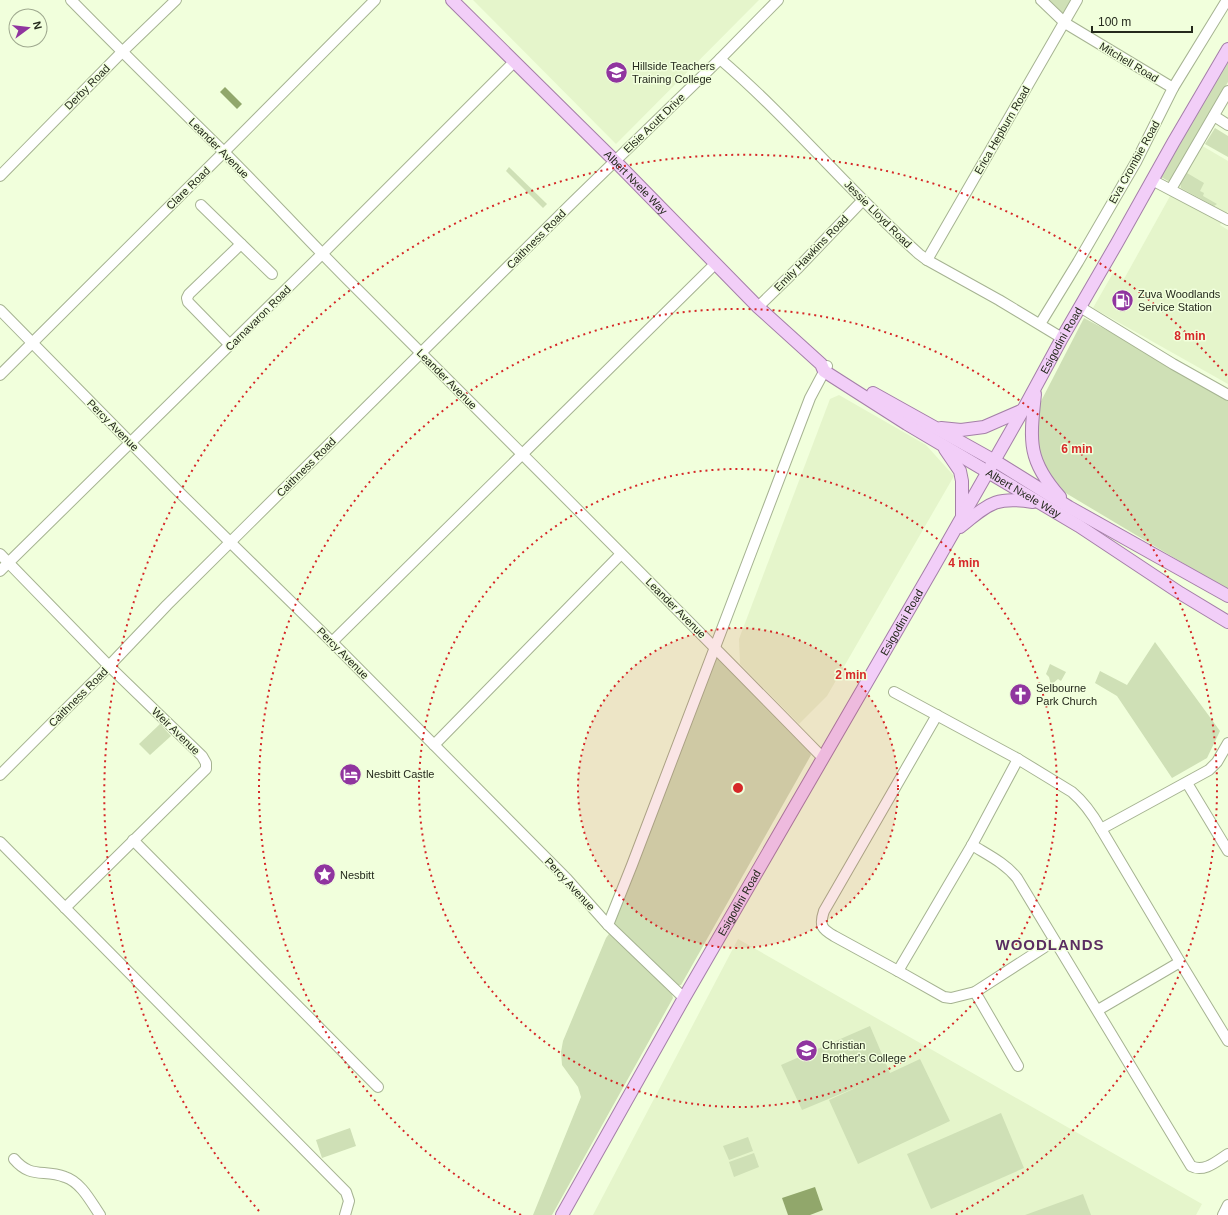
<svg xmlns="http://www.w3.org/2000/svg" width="1228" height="1215" font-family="Helvetica,sans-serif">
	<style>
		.built { fill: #e5f5cb }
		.green { fill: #cfe0b6 }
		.water { fill: #91a76b }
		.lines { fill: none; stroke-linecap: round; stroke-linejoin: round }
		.minor-casing { stroke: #a6b392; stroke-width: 12 }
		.major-casing { stroke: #a47fa8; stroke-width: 14 }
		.minor { stroke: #fff; stroke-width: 10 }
		.major { stroke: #f2cef8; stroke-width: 12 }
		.ring { fill: none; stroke: #d62828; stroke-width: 2; stroke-dasharray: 2 4 }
		.labels { text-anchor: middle; stroke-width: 3; stroke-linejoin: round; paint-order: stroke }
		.street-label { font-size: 11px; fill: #24291c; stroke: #f1ffdc }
		.poi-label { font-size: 11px; fill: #24291c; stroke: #f1ffdc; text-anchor: start }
		.district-label { font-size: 15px; font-weight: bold; letter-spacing: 1px; fill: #5a2d61; stroke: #f1ffdc }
		.centre { fill: #d62828; stroke: #f1ffdc; stroke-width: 2 }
		.ring-label { font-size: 12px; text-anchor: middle; font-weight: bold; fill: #d62828; stroke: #f1ffdc; stroke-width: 3; stroke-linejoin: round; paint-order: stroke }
	</style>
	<rect width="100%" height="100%" fill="#f1ffdc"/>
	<!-- built -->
	<g class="built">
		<polygon points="473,0 759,0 616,144"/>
		<polygon points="1199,144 1228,161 1228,211 1220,225 1228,230 1228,384 1093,308 1113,273 1124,279"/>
		<polygon points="839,395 926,445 954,476 827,696 799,724 740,664 739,639 830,399"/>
		<polygon points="738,939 1202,1204 1196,1215 593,1215"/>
	</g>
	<!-- green -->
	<g class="green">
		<polygon points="1044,0 1075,0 1064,20"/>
		<polygon points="1228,61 1228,82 1170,182 1161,177"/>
		<polygon points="1215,128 1228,136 1228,157 1205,144"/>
		<polygon points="1188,164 1191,166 1187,173 1204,183 1200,191 1204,193 1203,196 1217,204 1214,206 1181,188 1180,180"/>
		<polygon points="509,167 547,204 543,208 506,171"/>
		<polygon points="1084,318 1228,394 1228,590 1059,489 1045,473 1038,452 1038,407"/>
		<polygon points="1155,642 1220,731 1207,758 1172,778 1117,696 1095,683 1100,671 1127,685"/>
		<polygon points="719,657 808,749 811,755 681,985 675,985 614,924 714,658"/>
		<polygon points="1050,664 1066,672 1061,681 1058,679 1051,685 1049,677 1046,674"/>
		<polygon points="160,724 171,736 150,755 139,744"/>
		<polygon points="609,934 613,935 671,991 673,998 552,1215 533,1215 581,1097 578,1087 562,1065 561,1052 563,1041 606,938"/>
		<polygon points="870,1026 890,1073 920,1059 950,1121 858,1164 829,1100 862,1085 802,1110 781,1065"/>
		<polygon points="1001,1113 1024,1168 931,1209 907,1154"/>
		<polygon points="350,1128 356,1146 322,1158 316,1140"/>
		<polygon points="748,1137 753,1151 729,1160 723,1146"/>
		<polygon points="754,1153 759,1167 734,1177 729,1162"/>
		<polygon points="1083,1194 1091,1215 1025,1215"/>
	</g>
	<!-- water -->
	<g class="water">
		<polygon points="225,87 242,104 237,109 220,92"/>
		<polygon points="815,1187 823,1210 810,1215 788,1215 782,1198"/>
	</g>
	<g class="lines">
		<defs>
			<g id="minor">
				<path d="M71 0C121 51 172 101 223 151 266 194 307 239 350 282 508 440 667 598 823 758"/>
				<polyline points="1041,0 1065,23 1173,88"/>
				<path d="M720 59C790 119 850 192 919 254L927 260 999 300 1062 338"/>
				<polyline points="1214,116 1228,125"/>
				<polyline points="0,176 122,52 176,0"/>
				<polyline points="1152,180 1228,220"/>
				<polyline points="1171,189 1228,91"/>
				<polyline points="201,205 272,274"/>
				<polyline points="927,260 1077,0"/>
				<polyline points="758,307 797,269 863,200"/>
				<polyline points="1080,307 1173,364 1228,395"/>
				<polyline points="0,310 178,491 332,642 567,879 608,925 684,998"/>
				<polyline points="1040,324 1078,262 1136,162 1173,88 1227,0"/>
				<polyline points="230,345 188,302 187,298 189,294 241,244"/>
				<polyline points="0,375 224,152 375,0"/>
				<polyline points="0,554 109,666 202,756 206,763 206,769 65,908"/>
				<polyline points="0,571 322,254 514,62"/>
				<polyline points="332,642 715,264"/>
				<path d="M894 692 1018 759 1072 792C1085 803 1093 815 1101 829L1180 962 1228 1041"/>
				<path d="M937 715 824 911C819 926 822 929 834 936L898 971 944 997 951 998 975 992 1054 941"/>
				<polyline points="434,745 621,554"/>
				<polyline points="0,775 109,666 167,605 573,202 720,59 778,0"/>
				<polyline points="1187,783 1228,851"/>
				<polyline points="1101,829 1209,770 1217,762 1228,743"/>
				<polyline points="133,840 378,1087"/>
				<polyline points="0,842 346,1192 349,1201 345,1215"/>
				<path d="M972 845C988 855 1005 863 1017 878L1191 1166C1204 1173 1217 1161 1228 1154"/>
				<polyline points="608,925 632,865 810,398 827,366"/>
				<polyline points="898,971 972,845 1018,759"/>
				<polyline points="975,992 1018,1066"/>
				<polyline points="1098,1010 1180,962"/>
				<path d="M14 1159C31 1179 43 1169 65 1177 81 1182 91 1202 100 1215"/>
				<polyline points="1223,1215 1228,1205"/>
			</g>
			<g id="major">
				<path id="s1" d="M452 0 615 161 758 307 821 364 824 371 907 424 1079 526 1180 593 1228 622"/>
				<polyline points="873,393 995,461 1069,507 1228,596"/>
				<path d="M1035 394C1030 441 1027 460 1060 497"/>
				<polyline points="941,428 961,430 984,427 1023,410"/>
				<polyline points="945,449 960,471 962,481 962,517"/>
				<path d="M960 527C989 504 995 496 1033 502"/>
				<path id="s2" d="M562 1215 684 998 933 568 1023 410 1062 338 1117 243 1173 143 1228 49"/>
			</g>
		</defs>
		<!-- minor casing -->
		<use href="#minor" class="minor-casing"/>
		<!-- major casing -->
		<use href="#major" class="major-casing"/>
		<!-- minor -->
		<use href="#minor" class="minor"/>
		<!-- major -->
		<use href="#major" class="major"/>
	</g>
	<!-- distance rings -->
	<circle cx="738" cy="788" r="160" fill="#d62828" fill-opacity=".12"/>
	<g class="ring">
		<circle cx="738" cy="788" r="160"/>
		<circle cx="738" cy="788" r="319"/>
		<path d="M521 1215A479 479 0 1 1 955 1215"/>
		<path d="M259 1211A639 639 0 1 1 1228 377"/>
	</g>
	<!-- icons -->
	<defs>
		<symbol id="university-disc" viewBox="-11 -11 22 22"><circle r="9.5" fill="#90359f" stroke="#f1ffdc"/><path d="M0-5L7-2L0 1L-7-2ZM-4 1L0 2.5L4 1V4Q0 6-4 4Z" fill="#fff"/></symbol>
		<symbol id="fuel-disc" viewBox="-11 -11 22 22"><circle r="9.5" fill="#90359f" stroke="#f1ffdc"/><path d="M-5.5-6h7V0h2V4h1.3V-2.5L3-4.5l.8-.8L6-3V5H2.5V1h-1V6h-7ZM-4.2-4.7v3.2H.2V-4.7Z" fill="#fff"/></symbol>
		<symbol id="church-disc" viewBox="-11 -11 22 22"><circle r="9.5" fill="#90359f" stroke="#f1ffdc"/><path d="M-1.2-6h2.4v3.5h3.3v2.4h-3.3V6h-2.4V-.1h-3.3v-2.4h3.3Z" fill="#fff"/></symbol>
		<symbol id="hotel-disc" viewBox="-11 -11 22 22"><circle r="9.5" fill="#90359f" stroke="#f1ffdc"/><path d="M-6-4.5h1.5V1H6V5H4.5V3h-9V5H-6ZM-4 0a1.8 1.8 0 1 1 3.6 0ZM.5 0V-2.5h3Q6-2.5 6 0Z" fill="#fff"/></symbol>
		<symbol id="sight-disc" viewBox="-11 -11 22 22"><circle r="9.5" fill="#90359f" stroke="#f1ffdc"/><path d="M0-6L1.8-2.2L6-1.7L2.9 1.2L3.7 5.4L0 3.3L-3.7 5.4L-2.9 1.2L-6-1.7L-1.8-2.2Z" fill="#fff"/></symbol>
		<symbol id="school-disc" viewBox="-11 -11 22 22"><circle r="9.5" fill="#90359f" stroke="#f1ffdc"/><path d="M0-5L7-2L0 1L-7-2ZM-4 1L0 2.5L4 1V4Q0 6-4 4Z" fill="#fff"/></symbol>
	</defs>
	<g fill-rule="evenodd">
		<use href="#university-disc" x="604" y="60" width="25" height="25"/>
		<use href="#fuel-disc" x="1110" y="288" width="25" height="25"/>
		<use href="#church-disc" x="1008" y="682" width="25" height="25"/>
		<use href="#hotel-disc" x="338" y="762" width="25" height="25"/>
		<use href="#sight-disc" x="312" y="862" width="25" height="25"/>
		<use href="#school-disc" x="794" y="1038" width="25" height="25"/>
	</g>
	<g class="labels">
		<!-- street labels -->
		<g class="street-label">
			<text transform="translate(1129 62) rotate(31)" y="4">Mitchell Road</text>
			<text transform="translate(87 87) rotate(-45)" y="4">Derby Road</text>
			<text transform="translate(654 123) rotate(-44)" y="4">Elsie Acutt Drive</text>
			<text transform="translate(1002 130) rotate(-60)" y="4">Erica Hepburn Road</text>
			<text transform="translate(219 148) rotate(45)" y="4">Leander Avenue</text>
			<text transform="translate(1134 162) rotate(-61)" y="4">Eva Crombie Road</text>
			<text dy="4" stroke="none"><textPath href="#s1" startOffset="259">Albert Nxele Way</textPath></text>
			<text transform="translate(188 188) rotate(-44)" y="4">Clare Road</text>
			<text transform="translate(878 214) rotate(45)" y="4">Jessie Lloyd Road</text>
			<text transform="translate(536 239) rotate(-45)" y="4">Caithness Road</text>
			<text transform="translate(811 253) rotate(-46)" y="4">Emily Hawkins Road</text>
			<text transform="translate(258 318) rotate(-45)" y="4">Carnavaron Road</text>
			<text dy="4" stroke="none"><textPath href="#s2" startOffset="1007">Esigodini Road</textPath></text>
			<text transform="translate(447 379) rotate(45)" y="4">Leander Avenue</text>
			<text transform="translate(113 425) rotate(45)" y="4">Percy Avenue</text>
			<text transform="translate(306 467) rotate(-45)" y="4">Caithness Road</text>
			<text dy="4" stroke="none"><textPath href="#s1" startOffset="760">Albert Nxele Way</textPath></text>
			<text transform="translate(676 608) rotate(45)" y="4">Leander Avenue</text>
			<text dy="4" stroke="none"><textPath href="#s2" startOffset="683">Esigodini Road</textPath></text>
			<text transform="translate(343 653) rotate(45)" y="4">Percy Avenue</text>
			<text transform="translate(78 697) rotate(-45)" y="4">Caithness Road</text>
			<text transform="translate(176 731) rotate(44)" y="4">Weir Avenue</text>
			<text transform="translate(570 884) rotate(47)" y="4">Percy Avenue</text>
			<text dy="4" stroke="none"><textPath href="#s2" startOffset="359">Esigodini Road</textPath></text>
		</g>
		<!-- poi labels -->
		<g class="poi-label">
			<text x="632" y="70">Hillside Teachers<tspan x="632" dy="13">Training College</tspan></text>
			<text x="1138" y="298">Zuva Woodlands<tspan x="1138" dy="13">Service Station</tspan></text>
			<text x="1036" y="692">Selbourne<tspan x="1036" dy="13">Park Church</tspan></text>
			<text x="366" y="778">Nesbitt Castle</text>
			<text x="340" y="879">Nesbitt</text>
			<text x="822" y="1049">Christian<tspan x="822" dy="13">Brother's College</tspan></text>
		</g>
		<!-- district labels -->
		<g class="district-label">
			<text x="1050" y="950">WOODLANDS</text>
		</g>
	</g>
	<circle cx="738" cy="788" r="6" class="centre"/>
	<g class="ring-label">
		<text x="1190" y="340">8 min</text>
		<text x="1077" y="453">6 min</text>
		<text x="964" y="567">4 min</text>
		<text x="851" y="679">2 min</text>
	</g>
	<!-- north arrow -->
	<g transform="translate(28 28) rotate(75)"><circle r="19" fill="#f1ffdc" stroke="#9fa98f"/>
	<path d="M0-3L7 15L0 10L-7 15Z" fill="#90359f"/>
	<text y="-6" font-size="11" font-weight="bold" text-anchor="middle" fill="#24291c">N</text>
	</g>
	<!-- scale -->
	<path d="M1092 26v6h100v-6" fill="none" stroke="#24291c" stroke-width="2"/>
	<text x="1098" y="26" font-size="12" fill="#24291c" stroke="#f1ffdc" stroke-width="3" paint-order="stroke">100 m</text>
</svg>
